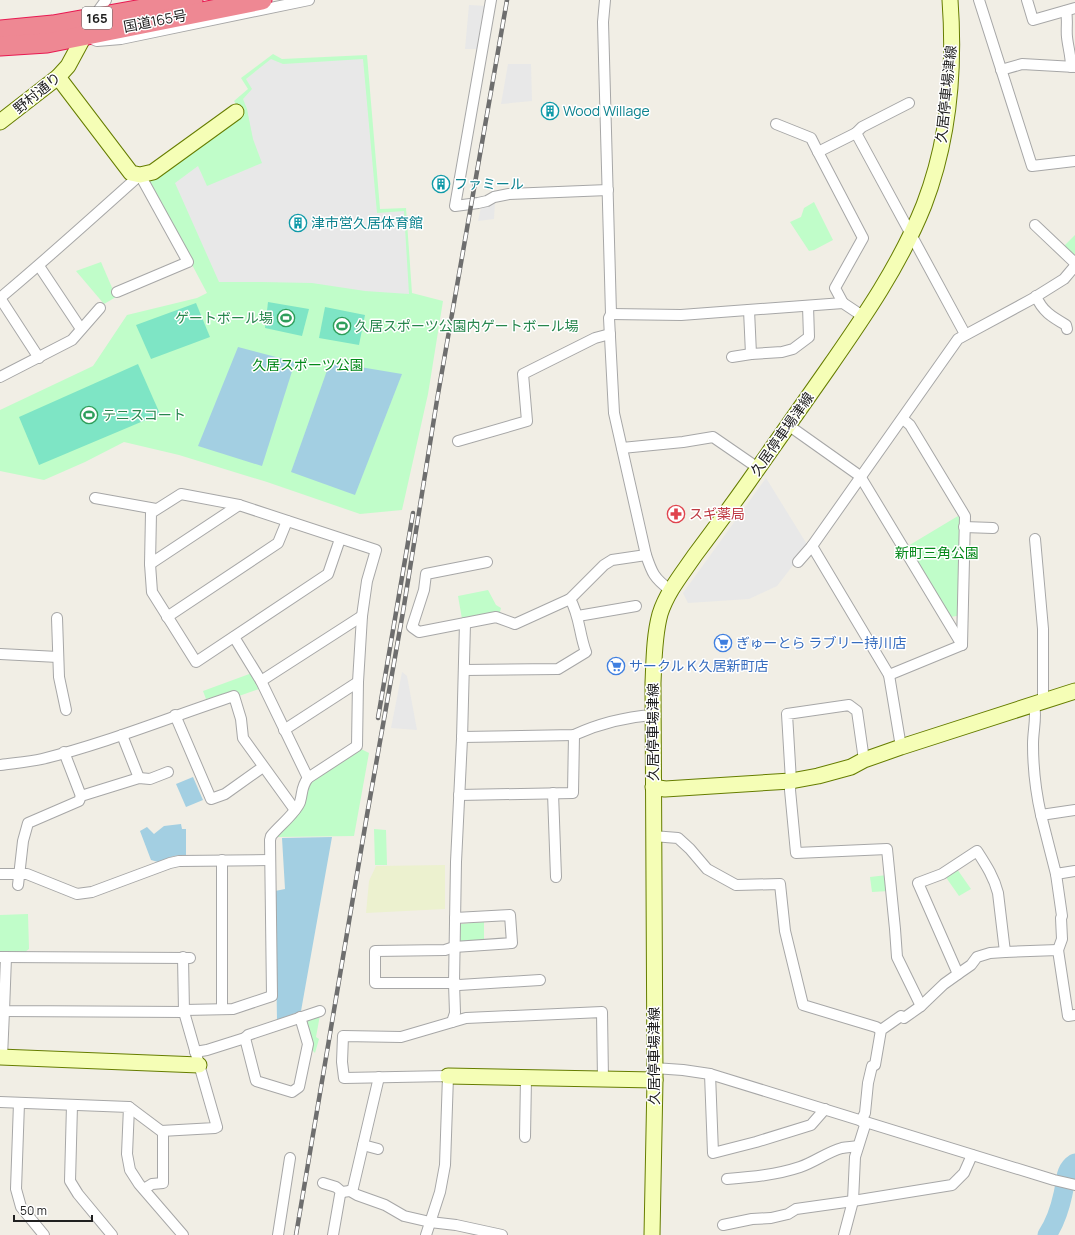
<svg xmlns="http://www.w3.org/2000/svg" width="1075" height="1235" font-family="Manrope,'Noto Sans JP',sans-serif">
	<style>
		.farmland { fill: #ecf1cf }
		.park { fill: #c0fdc9 }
		.pitch { fill: #7ee5c5 }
		.parking { fill: #e8e8e8 }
		.water { fill: #a3cfe2 }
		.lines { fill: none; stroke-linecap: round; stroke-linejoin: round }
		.river { stroke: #a3cfe2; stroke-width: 19 }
		.street-casing { stroke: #a7a7a7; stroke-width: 12 }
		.secondary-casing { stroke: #667d00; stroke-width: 17 }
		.highway-casing { stroke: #e81951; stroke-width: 21 }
		.street { stroke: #fff; stroke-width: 10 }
		.secondary { stroke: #f5feb6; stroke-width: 15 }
		.highway { stroke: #ee8893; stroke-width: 19 }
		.rail-casing { stroke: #6e6e6e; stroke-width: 4.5 }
		.rail { stroke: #fff; stroke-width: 3; stroke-dasharray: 9; stroke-linecap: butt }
		.labels { text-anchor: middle; stroke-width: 3; stroke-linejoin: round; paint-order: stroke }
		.shield { fill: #fff; stroke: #636363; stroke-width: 1 }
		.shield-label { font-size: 13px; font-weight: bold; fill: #202020 }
		.street-label { font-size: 14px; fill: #202020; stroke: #fff }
		.culture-label { font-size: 14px; fill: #0d838f; stroke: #fff; text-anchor: start }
		.leisure-label { font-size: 14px; fill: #27864d; stroke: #fff; text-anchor: start }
		.park-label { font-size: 14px; fill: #038818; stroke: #fff }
		.health-label { font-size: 14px; fill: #be3a42; stroke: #fff; text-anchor: start }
		.shop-label { font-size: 14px; fill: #366cbe; stroke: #fff; text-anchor: start }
	</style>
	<rect width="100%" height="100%" fill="#f1eee5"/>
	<!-- farmland -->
	<polygon class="farmland" points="445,865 445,909 366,913 369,881 376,866"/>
	<!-- park -->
	<g class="park">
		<polygon points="273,54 282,59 367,55 380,209 406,208 412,293 443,301 428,394 402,510 360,514 267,482 179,455 124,442 85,462 44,480 0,471 0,410 93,366 127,315 197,298 207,293 147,180 241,112 234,101 248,89 241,78"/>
		<polygon points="814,202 833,240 814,250 809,251 790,222 801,217 804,208"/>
		<polygon points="1075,235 1075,255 1072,254 1064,246"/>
		<polygon points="101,262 116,297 104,304 76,271"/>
		<polygon points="958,516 960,518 957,616 950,617 908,546"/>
		<polygon points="488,590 496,605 501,608 500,612 462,619 458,596"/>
		<polygon points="252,673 259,689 239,696 236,691 206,699 203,691"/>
		<polygon points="361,749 369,753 354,836 277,837 304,807 308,787 311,782"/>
		<polygon points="374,829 386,830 387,865 375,865"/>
		<polygon points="957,869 971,889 959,896 945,876"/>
		<polygon points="887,875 889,891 872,892 870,877"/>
		<polygon points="28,914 29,949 25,952 0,952 0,915"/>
		<polygon points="484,922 484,941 459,942 460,924"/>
		<polygon points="320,1015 316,1037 319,1039 315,1053 313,1051 304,1019"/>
	</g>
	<!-- pitch -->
	<g class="pitch">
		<polygon points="268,302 309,309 302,336 265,328"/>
		<polygon points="196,303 210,337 151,359 136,325"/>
		<polygon points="325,307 365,315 359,345 319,338"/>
		<polygon points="138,364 160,414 39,465 19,417"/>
	</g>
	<!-- parking -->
	<g class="parking">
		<polygon points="469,5 487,6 479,49 465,49"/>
		<polygon points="271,59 283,64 363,59 377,213 404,211 409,294 365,291 312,283 262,282 219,282 175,183 198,166 207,186 262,163 253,139 247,109 243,99 252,89 246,79"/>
		<polygon points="508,64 531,64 532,101 501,104"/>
		<polygon points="495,202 494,219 478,221 482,203"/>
		<polygon points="766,478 808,546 777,586 749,599 688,603 683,593"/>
		<polygon points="402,672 407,676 417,730 391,728"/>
	</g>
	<!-- water -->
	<g class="water">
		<polygon points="238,347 295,362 262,466 198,446"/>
		<polygon points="330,362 402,374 355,495 291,472"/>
		<polygon points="193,777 203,800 186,807 176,784"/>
		<polygon points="181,824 182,829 186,829 186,855 174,856 158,862 151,860 140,831 147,827 154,834 164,826"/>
		<polygon points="332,837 301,1011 277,1020 275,891 285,889 282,838"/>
	</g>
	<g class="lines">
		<!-- river -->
		<path class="river" d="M1047 1235C1055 1223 1060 1208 1063 1194 1066 1182 1064 1170 1075 1163"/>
		<defs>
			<g id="street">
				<polyline points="491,0 455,206 478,203 487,201 494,197 509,194 608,190"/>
				<path d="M605 0 603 22 611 314 609 318 614 413 646 555C652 573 654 578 670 590"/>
				<polyline points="979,0 1032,166 1075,161"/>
				<polyline points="1027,0 1033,20 1075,8"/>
				<path d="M1066 11C1068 20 1066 28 1067 37 1068 47 1071 56 1071 67"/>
				<polyline points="93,18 106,0"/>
				<polyline points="92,39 97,41 121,39 309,0"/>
				<polyline points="1001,70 1022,64 1075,67"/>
				<polyline points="909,103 862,127 856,133 965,334"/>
				<polyline points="776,124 811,138 818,152"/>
				<polyline points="1035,225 1075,263"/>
				<polyline points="39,266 81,329"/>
				<path d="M1036 296C1042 311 1052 317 1066 325L1067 329"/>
				<path d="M0 298C48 258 94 216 140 175L188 262 117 292"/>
				<polyline points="0,298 39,358"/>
				<polyline points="843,303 835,288 863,238 818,152 856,133"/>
				<polyline points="749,310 751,354"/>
				<polyline points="611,314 681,315 843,303 864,317"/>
				<polyline points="732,357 751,354 782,352 793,349 809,337 808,306"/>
				<polyline points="0,377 72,340 100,308"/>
				<polyline points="788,425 860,476 962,645"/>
				<polyline points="458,441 527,421 523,374 595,338 610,334"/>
				<polyline points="622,448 683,442 713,437 758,468"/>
				<polyline points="95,498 156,509"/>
				<polyline points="964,527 993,528"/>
				<polyline points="1035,539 1043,629 1043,701"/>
				<polyline points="487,562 426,574 424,590 412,627 419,632 496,617 515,624 570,599 604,565 612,560 646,555"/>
				<polyline points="798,562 812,546"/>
				<polyline points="150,564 239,505"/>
				<polyline points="578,616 636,606"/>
				<polyline points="167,617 278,543 287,521"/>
				<polyline points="57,618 59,677 66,710"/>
				<polyline points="234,637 261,681 308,778"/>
				<polyline points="0,654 58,657"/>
				<path d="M464 670 558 669 586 652C579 634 580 616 570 599"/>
				<polyline points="889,675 962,645 965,516 910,425 903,419"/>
				<polyline points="261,681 362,616"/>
				<path d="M1034 704C1037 717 1033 730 1033 744 1033 766 1036 793 1041 815L1075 810"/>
				<polyline points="175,715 211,799 225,794 263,767"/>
				<polyline points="284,730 358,682"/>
				<polyline points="122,735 139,778"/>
				<path d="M462 737 574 735C598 724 626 717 652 715"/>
				<polyline points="901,747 889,675 812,546 958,339 1032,299 1064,279 1075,266"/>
				<polyline points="64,752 81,796"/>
				<path d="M864 760 857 711 849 705 787 714 791 781 790 790 796 853 887 849 895 929 897 957 921 1006 944 984 958 974 918 883 942 874 977 851C986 865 994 877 998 893L1005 952 1058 950 1068 1016 1075 1015"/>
				<path d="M0 765C14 763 29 762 42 759 107 743 170 717 234 696L241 719 243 738 295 810"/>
				<polyline points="553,793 556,877"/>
				<polyline points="459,795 573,793 574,735"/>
				<polyline points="1041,815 1056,874 1075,871"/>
				<polyline points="653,836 678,838 690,849 707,869 736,885 780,884 785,931 803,1005 876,1027 881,1030"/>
				<polyline points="0,874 27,874 77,894 92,892 170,863 179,861 270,860"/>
				<polyline points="1056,874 1062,916 1061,918 1062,939 1058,950"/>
				<polyline points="18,885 23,841 28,823 79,801 81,796 139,778 150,779 168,772"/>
				<polyline points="455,918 510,915 512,943 454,947 445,950 375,951 375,983 454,983 459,985 540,980"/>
				<polyline points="0,957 190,958"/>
				<polyline points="6,957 4,1011 184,1012"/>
				<polyline points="958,974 971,965 977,957 990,953 1005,952"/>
				<polyline points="222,1009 222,860"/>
				<path d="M184 1010 233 1009 272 996 270 840 271 836C279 826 296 813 300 802 303 792 301 787 308 778L357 746 358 682 362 616 367 581 376 550 239 505 181 494 151 513 150 564 152 592 196 662 328 574 340 539"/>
				<polyline points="452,1022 455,1013 454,983 456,862 462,739 465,623"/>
				<polyline points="245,1038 248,1035 320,1011"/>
				<polyline points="195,1052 207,1050 245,1038 256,1081 292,1092 299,1087 308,1044 300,1017"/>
				<polyline points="2,1057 4,1011"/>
				<polyline points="654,1068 683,1070 710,1074 1054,1180 1075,1185"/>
				<polyline points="710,1074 713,1153 756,1142 811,1125 825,1109"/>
				<polyline points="0,1102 129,1107 127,1154 130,1170 139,1184 183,1235"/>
				<polyline points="19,1103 16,1189 21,1207 44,1235"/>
				<polyline points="72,1105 70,1181 78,1194 112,1235"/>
				<polyline points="129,1107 161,1131 215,1128 217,1127 184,1012 183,957"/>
				<polyline points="861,1121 865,1113 868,1083 872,1066 875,1065 881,1030 901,1016 904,1018 921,1006"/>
				<polyline points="525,1137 526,1078"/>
				<polyline points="363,1145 378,1149"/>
				<path d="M727 1179C752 1177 776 1175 800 1167 815 1162 827 1152 842 1148 847 1147 853 1147 858 1146"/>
				<polyline points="323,1183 336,1187 342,1192 350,1191 357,1195 385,1205 404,1216 430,1222 456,1225 502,1235"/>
				<polyline points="144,1189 152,1184 163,1183 163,1131"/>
				<polyline points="350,1191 353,1188 379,1077"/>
				<polyline points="723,1225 752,1219 771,1218 788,1214 796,1209 853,1201 952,1185 964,1173 972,1155"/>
				<polyline points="278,1235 290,1158"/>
				<polyline points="333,1235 340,1195 342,1192"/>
				<polyline points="426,1235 440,1192 445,1165 448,1076 344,1078 342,1062 343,1036 401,1037 466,1018 602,1012 603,1080"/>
				<polyline points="844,1235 853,1201 855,1157 866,1122"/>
			</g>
			<g id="secondary">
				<polyline points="58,77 131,173 140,175 153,172 236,112"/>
				<polyline points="0,122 58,77 68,66 88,29"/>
				<polyline points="653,787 665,789 791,781 818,776 851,767 864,760 901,747 1075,691"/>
				<polyline points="0,1057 199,1065"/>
				<polyline points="448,1076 655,1080"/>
				<path d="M652 1235 655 1080 653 683C654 661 654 636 660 614 667 592 682 574 695 555 713 531 730 508 747 484 774 446 800 408 827 370 864 317 900 265 924 205 949 140 955 68 950 0"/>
			</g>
			<g id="highway">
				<polyline points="0,30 53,25 193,0"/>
				<polyline points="0,46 47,43 262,0"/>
			</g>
		</defs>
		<!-- street casing -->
		<use href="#street" class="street-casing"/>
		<!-- secondary casing -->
		<use href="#secondary" class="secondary-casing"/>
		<!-- highway casing -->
		<use href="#highway" class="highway-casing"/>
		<!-- street -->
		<use href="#street" class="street"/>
		<!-- secondary -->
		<use href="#secondary" class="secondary"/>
		<!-- highway -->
		<use href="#highway" class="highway"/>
		<defs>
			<g id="rail">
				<polyline points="378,718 413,513"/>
				<polyline points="296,1235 367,815 403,612 437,400 507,0"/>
			</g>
		</defs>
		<!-- rail casing -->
		<use href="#rail" class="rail-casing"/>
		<!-- rail -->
		<use href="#rail" class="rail"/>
	</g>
	<!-- icons -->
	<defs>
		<symbol id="building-ring" viewBox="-11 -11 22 22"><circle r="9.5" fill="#fff" stroke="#0f9aa8" stroke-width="1.5"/><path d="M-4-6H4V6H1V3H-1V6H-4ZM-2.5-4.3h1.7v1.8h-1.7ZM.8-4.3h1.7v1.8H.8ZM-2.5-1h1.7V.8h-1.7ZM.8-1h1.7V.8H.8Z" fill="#0f9aa8"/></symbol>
		<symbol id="stadium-ring" viewBox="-11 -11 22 22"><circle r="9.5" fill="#fff" stroke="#2e9e5b" stroke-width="1.5"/><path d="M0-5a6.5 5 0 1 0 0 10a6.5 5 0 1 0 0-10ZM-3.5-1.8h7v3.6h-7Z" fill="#2e9e5b"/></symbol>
		<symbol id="pharmacy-ring" viewBox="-11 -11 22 22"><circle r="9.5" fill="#fff" stroke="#e0444e" stroke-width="1.5"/><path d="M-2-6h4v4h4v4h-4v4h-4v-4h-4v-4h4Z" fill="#e0444e"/></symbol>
		<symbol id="supermarket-ring" viewBox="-11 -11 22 22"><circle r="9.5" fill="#fff" stroke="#3f7fe0" stroke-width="1.5"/><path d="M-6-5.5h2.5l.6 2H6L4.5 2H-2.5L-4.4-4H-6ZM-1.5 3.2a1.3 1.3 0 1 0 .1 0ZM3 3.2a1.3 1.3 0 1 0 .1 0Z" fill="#3f7fe0"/></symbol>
	</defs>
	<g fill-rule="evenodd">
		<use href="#building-ring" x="540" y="101" width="20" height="20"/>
		<use href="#building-ring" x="431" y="174" width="20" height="20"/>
		<use href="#building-ring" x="288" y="213" width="20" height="20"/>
		<use href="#stadium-ring" x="276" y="308" width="20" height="20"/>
		<use href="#stadium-ring" x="332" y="316" width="20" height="20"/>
		<use href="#stadium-ring" x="79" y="405" width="20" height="20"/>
		<use href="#pharmacy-ring" x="666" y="504" width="20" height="20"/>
		<use href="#supermarket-ring" x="713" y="633" width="20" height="20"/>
		<use href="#supermarket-ring" x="606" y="656" width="20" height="20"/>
	</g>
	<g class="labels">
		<!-- shield labels -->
		<rect class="shield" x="82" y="7" width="30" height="22" rx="3"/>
		<g class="shield-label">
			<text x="97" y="23">165</text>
		</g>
		<!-- street labels -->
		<g class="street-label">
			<text transform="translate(155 21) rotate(-11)" y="5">国道165号</text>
			<text transform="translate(37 93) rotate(-39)" y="5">野村通り</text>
			<text transform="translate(946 94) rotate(-84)" y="5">久居停車場津線</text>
			<text transform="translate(782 434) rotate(-55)" y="5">久居停車場津線</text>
			<text transform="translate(653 732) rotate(-90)" y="5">久居停車場津線</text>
			<text transform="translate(654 1056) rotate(-90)" y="5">久居停車場津線</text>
		</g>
		<!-- culture labels -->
		<g class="culture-label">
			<text x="563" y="116">Wood Willage</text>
			<text x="454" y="189">ファミール</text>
			<text x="311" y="228">津市営久居体育館</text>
		</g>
		<!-- leisure labels -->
		<g class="leisure-label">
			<text x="273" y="323" text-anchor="end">ゲートボール場</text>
			<text x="355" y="331">久居スポーツ公園内ゲートボール場</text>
			<text x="102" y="420">テニスコート</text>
		</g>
		<!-- park labels -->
		<g class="park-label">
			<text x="308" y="370">久居スポーツ公園</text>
			<text x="937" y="558">新町三角公園</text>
		</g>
		<!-- health labels -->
		<g class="health-label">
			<text x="689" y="519">スギ薬局</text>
		</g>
		<!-- shop labels -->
		<g class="shop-label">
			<text x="736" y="648">ぎゅーとら ラブリー持川店</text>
			<text x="629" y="671">サークルＫ久居新町店</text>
		</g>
	</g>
	<!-- scale -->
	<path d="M14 1215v6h78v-6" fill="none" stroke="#202020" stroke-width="2"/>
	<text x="20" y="1215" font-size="12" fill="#202020" stroke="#ffffff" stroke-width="3" paint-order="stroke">50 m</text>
</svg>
